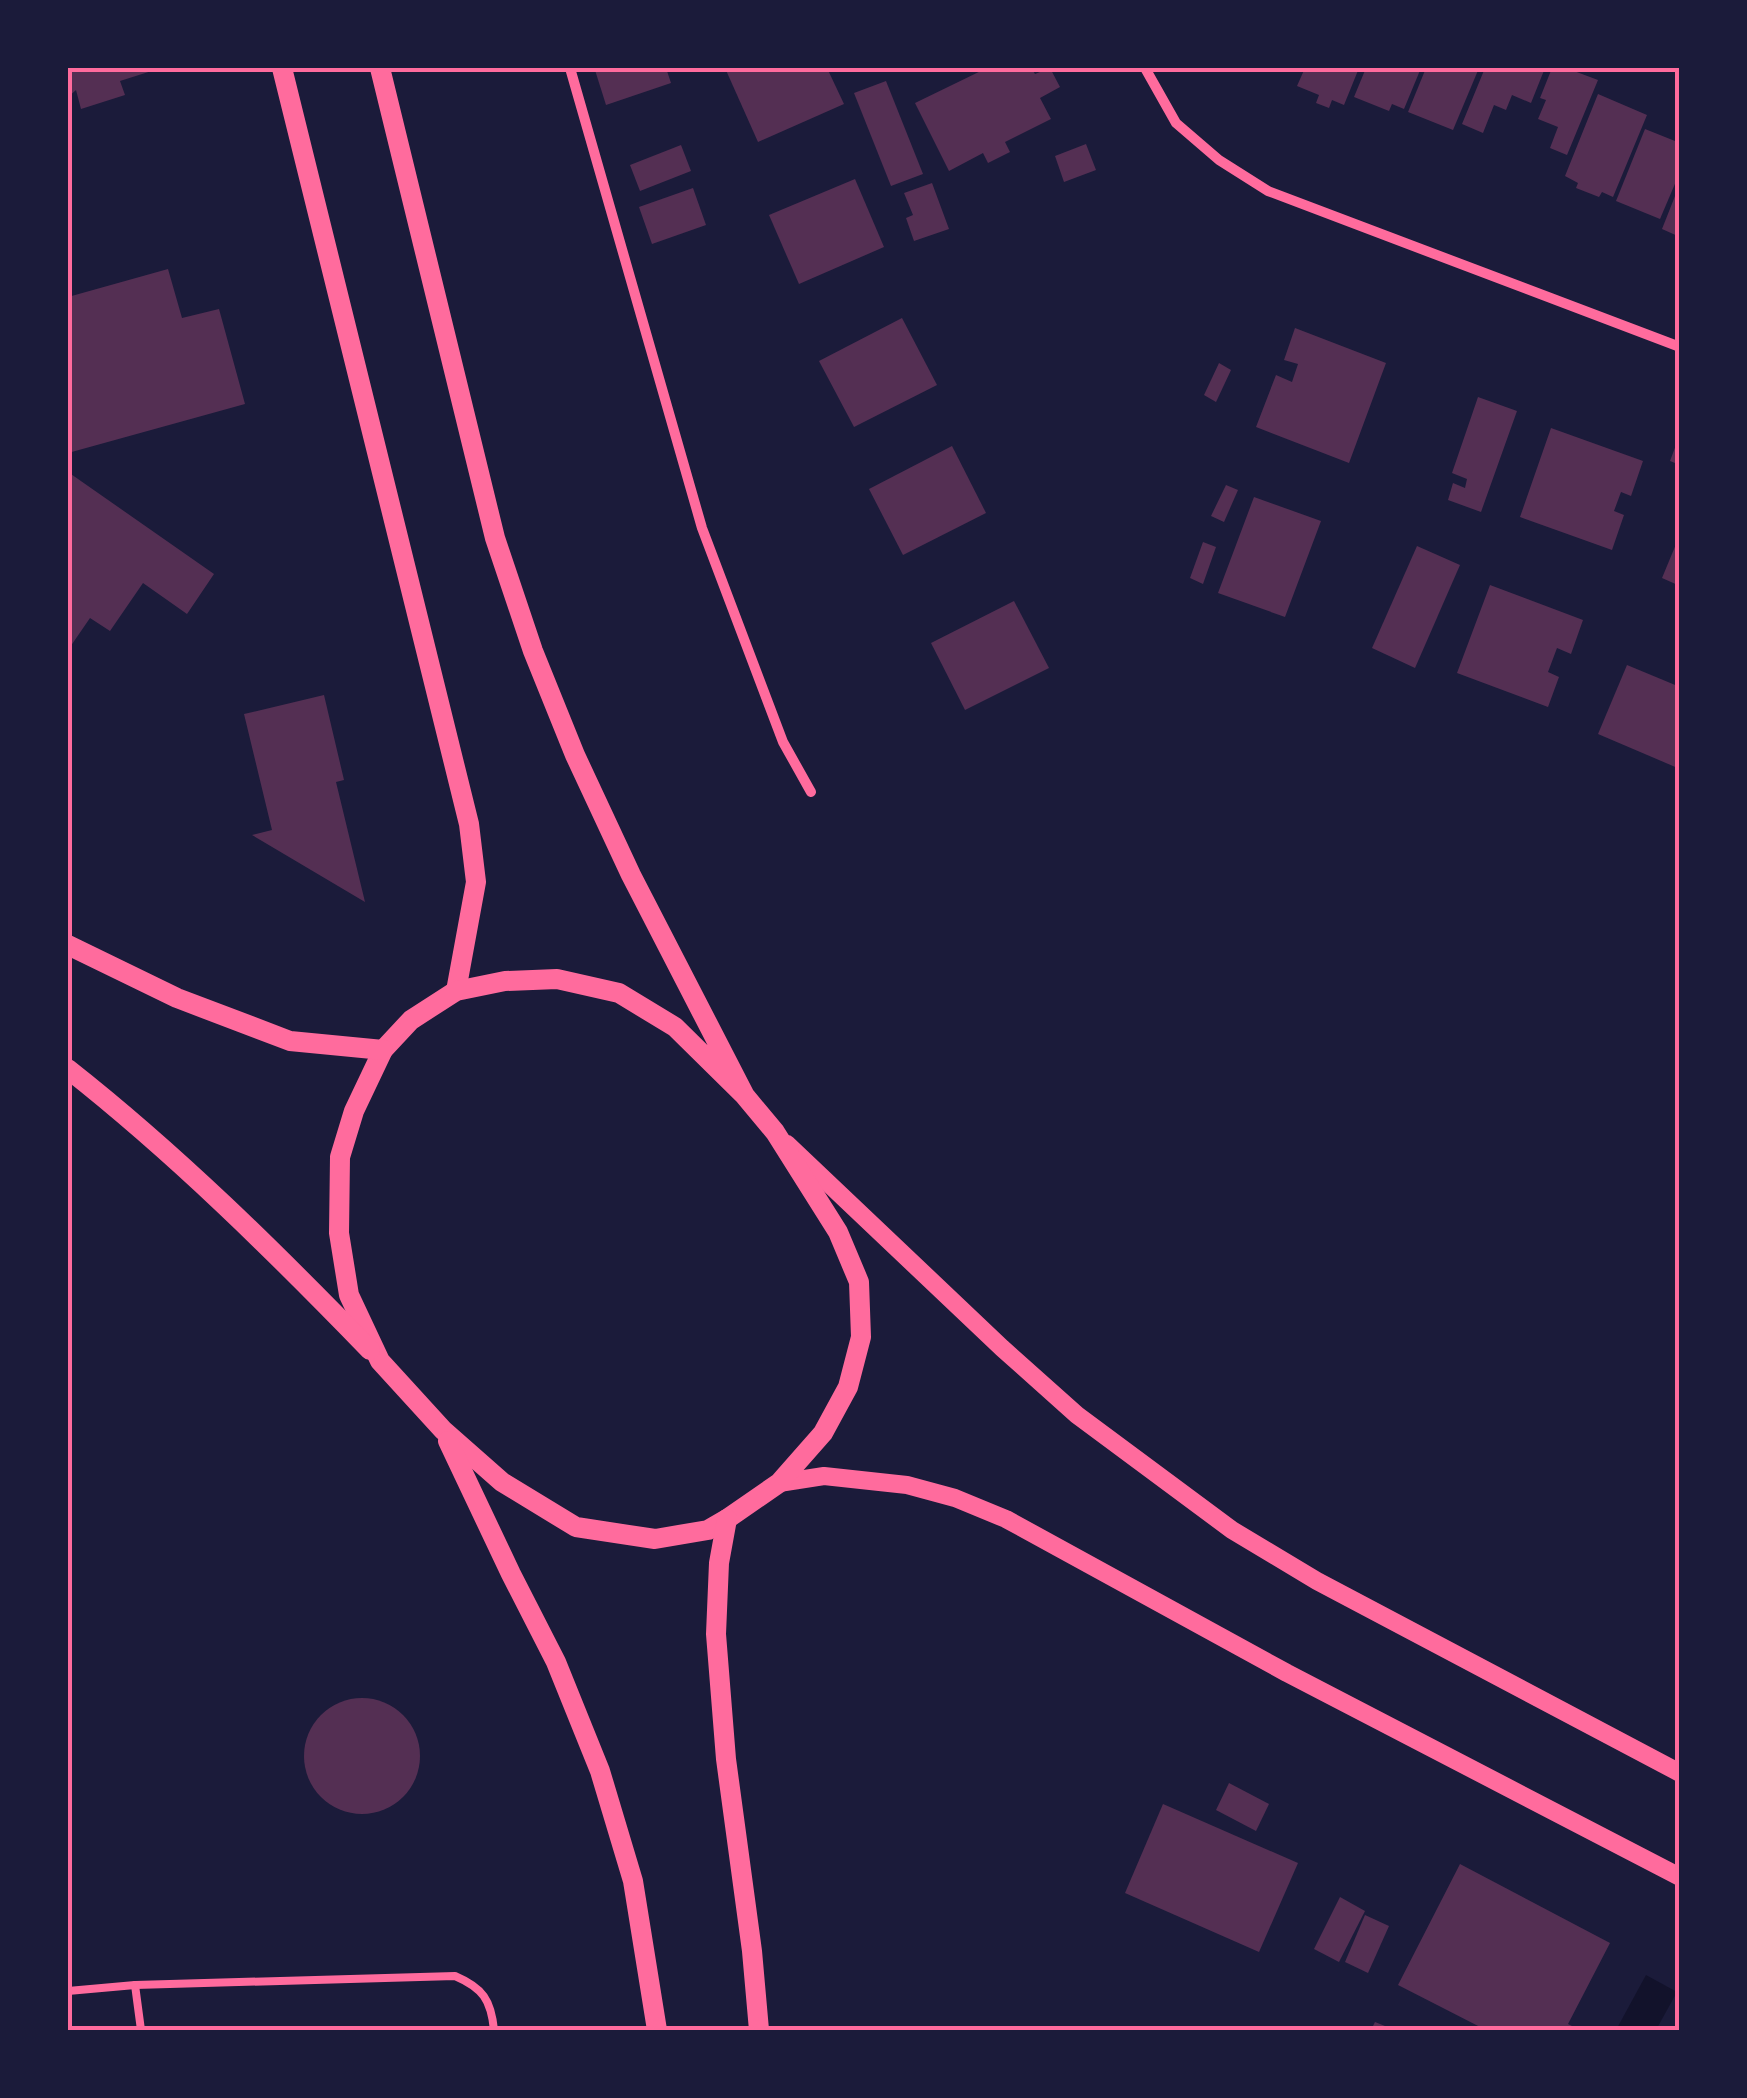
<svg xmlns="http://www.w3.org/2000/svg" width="1747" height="2098" font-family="Arial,sans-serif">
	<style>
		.water { fill: #12122b }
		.building { fill: #542f53 }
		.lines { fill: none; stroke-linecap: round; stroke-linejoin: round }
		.service { stroke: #ff6b9d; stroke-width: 8 }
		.minor { stroke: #ff6b9d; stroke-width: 10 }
		.tertiary { stroke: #ff6b9d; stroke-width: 18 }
		.secondary { stroke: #ff6b9d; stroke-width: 20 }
		.neatline { fill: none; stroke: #ff6b9d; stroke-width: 4 }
	</style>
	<rect width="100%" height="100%" fill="#1b1b3a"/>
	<!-- water -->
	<polygon class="water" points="1646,1975 1677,1992 1656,2030 1616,2030"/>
	<!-- building -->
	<g class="building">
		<polygon points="68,68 161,68 120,81 125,95 81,109 76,90 68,97"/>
		<polygon points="603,68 666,68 671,83 606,105 595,70"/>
		<polygon points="725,68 827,68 844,104 758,142"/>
		<polygon points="987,68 1031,68 1035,74 1050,68 1060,87 1040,98 1051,119 1005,142 1010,152 988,163 983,153 949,171 915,103"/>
		<polygon points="1305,68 1359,68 1344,105 1332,100 1329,108 1316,103 1319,95 1297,86"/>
		<polygon points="1366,68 1421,68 1404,109 1392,104 1389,111 1354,97"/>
		<polygon points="1426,68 1479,68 1453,130 1408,112"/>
		<polygon points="1485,68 1545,68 1531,103 1512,95 1506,110 1494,105 1483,133 1462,124"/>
		<polygon points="1552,68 1566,68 1598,80 1567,155 1550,148 1558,127 1538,119 1546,100 1540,98"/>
		<polygon points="886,81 923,174 891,186 854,93"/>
		<polygon points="1598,94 1647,115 1613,197 1602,192 1599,197 1576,188 1578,183 1565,176"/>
		<polygon points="1645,129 1680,143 1680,172 1660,219 1616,201"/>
		<polygon points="1086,144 1096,170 1064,182 1055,156"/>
		<polygon points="681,145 691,171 640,191 630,165"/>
		<polygon points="855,179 884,247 799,284 769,215"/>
		<polygon points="932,183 949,229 914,241 906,218 913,215 904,193"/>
		<polygon points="1679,186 1680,186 1680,237 1662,229"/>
		<polygon points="693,188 706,225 652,244 639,207"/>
		<polygon points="168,269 182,318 219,309 245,404 68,453 68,297"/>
		<polygon points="902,318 937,385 854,427 819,361"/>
		<polygon points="1295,328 1386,363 1349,463 1256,427 1276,375 1292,382 1298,364 1284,360"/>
		<polygon points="1219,363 1231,370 1216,402 1204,395"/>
		<polygon points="1478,397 1517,411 1481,512 1448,500 1453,483 1465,488 1467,479 1452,473"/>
		<polygon points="1551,428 1643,461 1631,496 1621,492 1614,511 1624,515 1612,550 1520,517"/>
		<polygon points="1679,437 1680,437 1680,465 1670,461"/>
		<polygon points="952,446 986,513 903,555 869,489"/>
		<polygon points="68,472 214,574 187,614 143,583 110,631 90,618 68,650"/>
		<polygon points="1226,485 1238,490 1224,522 1211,516"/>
		<polygon points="1254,497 1321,521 1285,617 1218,593"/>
		<polygon points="1679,537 1680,537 1680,586 1662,578"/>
		<polygon points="1203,542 1216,547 1203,584 1190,578"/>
		<polygon points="1417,546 1460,565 1415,668 1372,648"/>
		<polygon points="1490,585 1583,620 1571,654 1557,648 1548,672 1559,677 1548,707 1457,673"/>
		<polygon points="1014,601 1049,668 965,710 931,643"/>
		<polygon points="1627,665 1680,687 1680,769 1598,734"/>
		<polygon points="324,695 344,780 336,782 365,902 252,835 272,830 244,714"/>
		<circle cx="362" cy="1756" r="58"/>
		<polygon points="1229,1783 1269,1804 1256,1831 1216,1810"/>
		<polygon points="1163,1804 1298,1863 1259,1952 1125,1893"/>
		<polygon points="1460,1864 1610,1943 1568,2024 1580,2030 1486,2030 1398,1985"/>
		<polygon points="1340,1897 1365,1911 1339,1962 1314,1949"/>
		<polygon points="1365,1915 1389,1926 1368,1973 1345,1962"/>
		<polygon points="1375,2022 1395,2030 1371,2030"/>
	</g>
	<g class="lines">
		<!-- service -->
		<g class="service">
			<polyline points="135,1985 141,2030"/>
			<path d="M68 1991 135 1985 455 1976C483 1988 491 2000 494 2030"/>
		</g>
		<!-- minor -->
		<g class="minor">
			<polyline points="570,68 702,528 783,742 811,792"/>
			<polyline points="1145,68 1176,123 1219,160 1268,191 1680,347"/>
		</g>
		<!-- tertiary -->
		<g class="tertiary">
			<polyline points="787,1144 1002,1348 1077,1415 1232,1530 1317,1581 1680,1773"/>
			<polyline points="779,1483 824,1476 907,1485 955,1498 1006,1519 1287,1673 1680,1877"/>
		</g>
		<!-- secondary -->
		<g class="secondary">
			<polyline points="282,68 469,824 476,882 456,991"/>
			<polyline points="380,68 495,538 533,651 575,755 631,875 745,1096 775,1132 838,1232 859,1282 861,1337 848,1387 823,1433 779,1483 727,1519 708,1530 655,1539 576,1527 502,1482 443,1430 380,1361 349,1295 339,1233 340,1157 354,1111 383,1050 411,1020 456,991 505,981 557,979 619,993 675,1027 745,1096"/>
			<polyline points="68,945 177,998 290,1041 383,1050"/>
			<path d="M68 1069C176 1154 274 1251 370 1350"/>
			<polyline points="448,1441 511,1574 556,1662 600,1771 633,1881 657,2030"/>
			<polyline points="727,1519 719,1563 716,1634 726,1759 752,1951 759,2030"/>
		</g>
	</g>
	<!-- border -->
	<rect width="1747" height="2098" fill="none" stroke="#1b1b3a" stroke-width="140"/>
	<rect x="70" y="70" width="1607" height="1958" class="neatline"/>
</svg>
